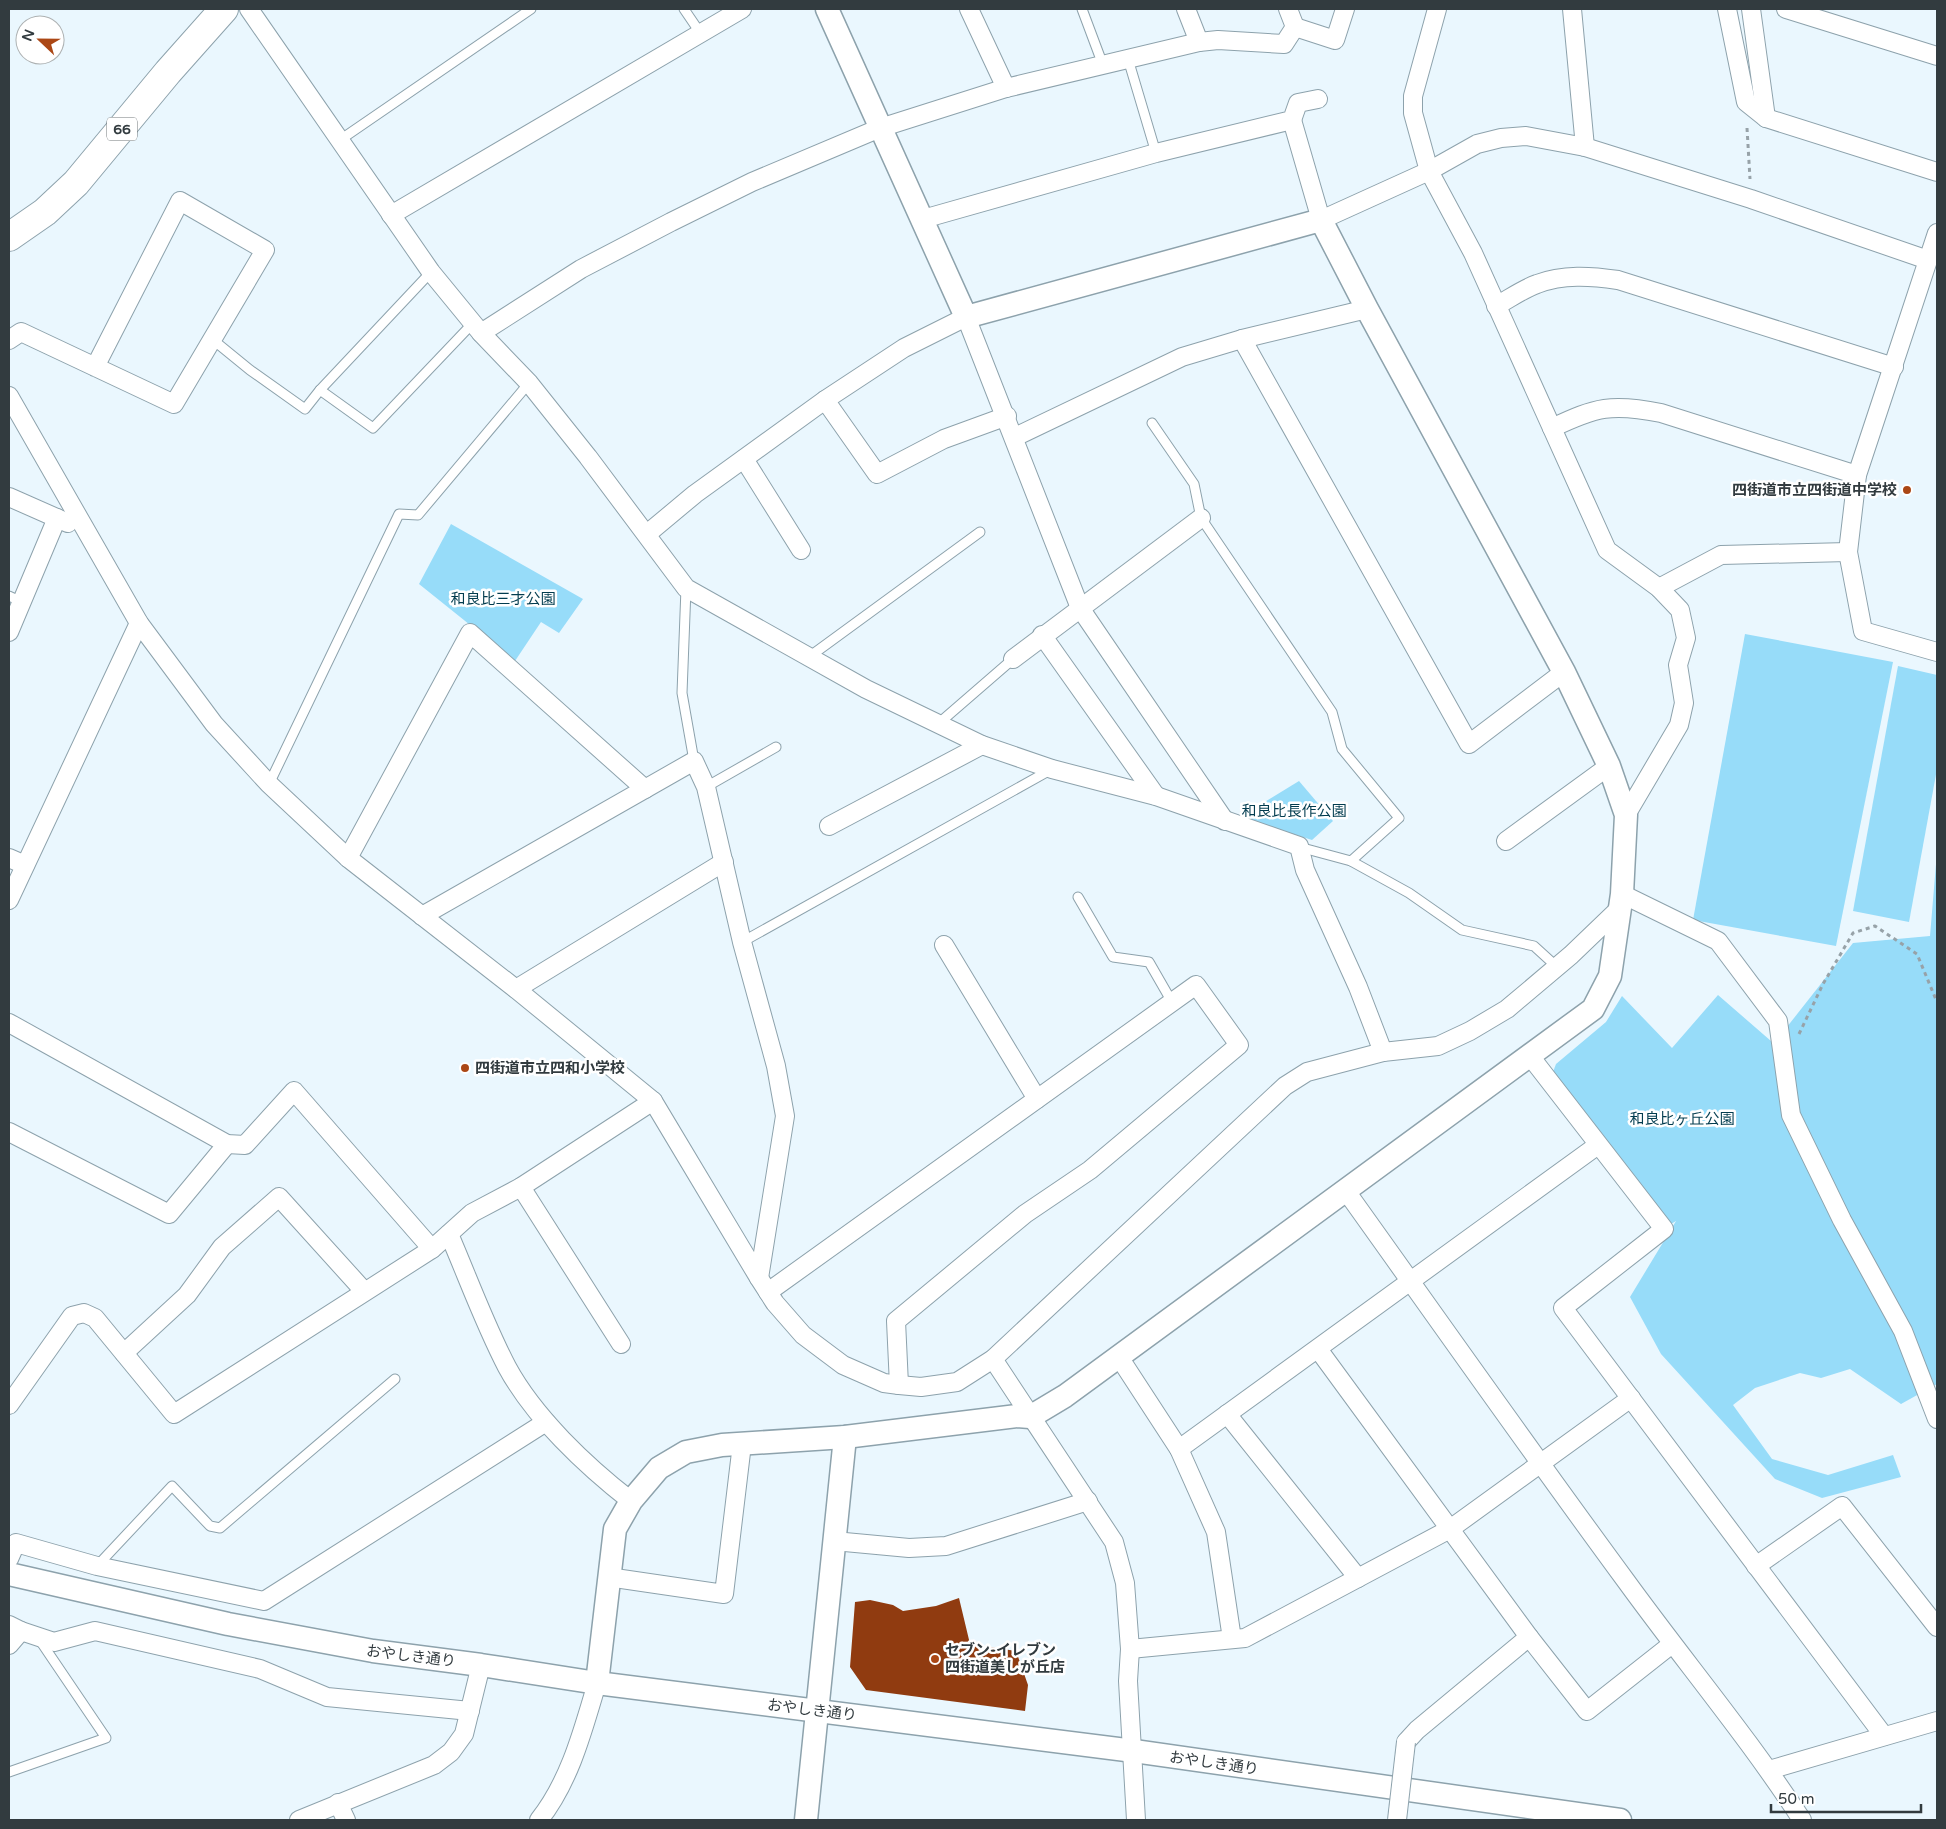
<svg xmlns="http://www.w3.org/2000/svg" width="1946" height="1829" font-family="'Varela Round','Noto Sans JP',sans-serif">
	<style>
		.green { fill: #97dcf9 }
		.building { fill: #903b10 }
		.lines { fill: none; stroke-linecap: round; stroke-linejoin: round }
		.service-casing { stroke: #8da2ac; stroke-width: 11 }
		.minor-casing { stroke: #8da2ac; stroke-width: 20 }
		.tertiary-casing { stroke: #8da2ac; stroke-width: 25 }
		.primary-casing { stroke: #8da2ac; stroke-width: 30 }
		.path { stroke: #97a2a8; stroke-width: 3; stroke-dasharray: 4 4; stroke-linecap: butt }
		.service { stroke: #fff; stroke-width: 9 }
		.minor { stroke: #fff; stroke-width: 18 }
		.tertiary { stroke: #fff; stroke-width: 22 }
		.primary { stroke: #fff; stroke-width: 28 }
		.minor-bridge-casing { stroke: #8da2ac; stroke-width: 20; stroke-linecap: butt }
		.minor-bridge { stroke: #fff; stroke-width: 18 }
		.poi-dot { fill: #ab4715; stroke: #fff; stroke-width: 2 }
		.labels { text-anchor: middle; stroke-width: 5; stroke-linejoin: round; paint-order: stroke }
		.shield { fill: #fff; stroke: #707679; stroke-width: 1 }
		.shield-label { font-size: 14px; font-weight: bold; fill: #323b3f }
		.poi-label { font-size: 15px; font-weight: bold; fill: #323b3f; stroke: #fff; text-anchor: start }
		.park-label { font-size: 15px; fill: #023c4f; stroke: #fff }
		.street-label { font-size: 15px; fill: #323b3f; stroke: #fff }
	</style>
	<rect width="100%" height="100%" fill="#eaf7fe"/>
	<!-- green -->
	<g class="green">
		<polygon points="451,524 583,599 559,633 541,622 515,661 419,584"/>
		<polygon points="1745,634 1893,662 1836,946 1693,920"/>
		<polygon points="1898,666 1937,675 1937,769 1909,922 1853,911"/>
		<polygon points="1299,781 1333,821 1312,840 1240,817"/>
		<polygon points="1937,852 1937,1384 1901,1404 1850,1369 1821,1378 1800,1373 1755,1388 1733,1405 1772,1459 1828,1475 1893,1455 1901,1477 1822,1498 1775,1479 1661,1354 1630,1297 1676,1221 1671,1224 1553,1072 1556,1064 1606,1022 1622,996 1672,1048 1718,995 1771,1041 1772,1046 1853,943 1930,936"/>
	</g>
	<!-- building -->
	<polygon class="building" points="959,1598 970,1644 1016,1651 1028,1685 1025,1711 866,1690 850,1667 855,1602 870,1600 893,1605 903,1611 936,1606"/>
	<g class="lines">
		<defs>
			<g id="service">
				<polyline points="684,9 701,34"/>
				<polyline points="1082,9 1103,65"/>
				<polyline points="1128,59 1156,153"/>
				<polyline points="340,140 531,9"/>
				<polyline points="212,339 250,370 305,409 320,390 431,272"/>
				<polyline points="320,390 373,428 473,323"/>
				<polyline points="1152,423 1194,484 1201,518 1332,712 1342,749 1399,818 1351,861 1299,847"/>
				<polyline points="686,588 682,693 694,761"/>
				<polyline points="9,596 22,602"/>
				<polyline points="809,657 980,532"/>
				<polyline points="938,724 1013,659"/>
				<polyline points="269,784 399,514 418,515 529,383"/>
				<polyline points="706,787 776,747"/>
				<polyline points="1351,861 1409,893 1462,930 1534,946 1557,967"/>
				<polyline points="1078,897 1113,957 1149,962 1172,1002"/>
				<polyline points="742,942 1052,769"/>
				<polyline points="97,1566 172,1486 210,1526 220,1528 395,1379"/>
				<polyline points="9,1772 106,1738 39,1639"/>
			</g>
			<g id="minor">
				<polyline points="249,9 431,272 481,333 529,383 588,457 686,588 866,689 982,745 1052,769 1156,796 1299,846 1305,870 1358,987 1383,1052"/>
				<polyline points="969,9 1006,88"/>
				<polyline points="1186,9 1199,42"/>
				<polyline points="1437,9 1413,96 1413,113 1429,171 1473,253 1607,550 1659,588 1680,610 1686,638 1678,665 1684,703 1679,725 1626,815"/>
				<polyline points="1572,9 1585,147"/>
				<polyline points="1727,9 1746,102 1766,118 1937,172"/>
				<polyline points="1751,9 1766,118"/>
				<polyline points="1786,9 1937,56"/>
				<polyline points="1295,27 1335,40 1345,9"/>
				<polyline points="1292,120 1321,220 1429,171 1477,144 1501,138 1526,136 1585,147 1751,199 1928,260"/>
				<polyline points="391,215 742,9"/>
				<polyline points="923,219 1156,153 1292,120 1298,103 1318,99"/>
				<polyline points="1937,233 1857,475 1848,552 1863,631 1937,652"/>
				<path d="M1496 306C1509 299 1523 289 1537 284 1563 274 1591 276 1618 280L1894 367"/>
				<polyline points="481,333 581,269 671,222 752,182 880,128 1006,88 1199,42 1218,40 1284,44 1295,27 1288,9"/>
				<polyline points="1242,339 1469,744 1564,672"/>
				<polyline points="9,340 21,332 174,404 265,250 180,201 95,367"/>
				<polyline points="9,396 139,623 214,724 269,784 348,858 516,989 653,1101 759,1278 775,1303 803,1335 843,1365 884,1383 899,1385 921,1387 957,1382 993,1359 1285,1086 1307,1072 1383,1052 1438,1046 1470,1031 1507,1009 1571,955 1620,908"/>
				<polyline points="825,400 877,474 944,439 1007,416"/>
				<path d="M1552 428C1596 407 1612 403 1661 413L1857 475"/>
				<polyline points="1015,437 1182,357 1242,339 1367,309"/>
				<polyline points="744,459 801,550"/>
				<polyline points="9,497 68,523"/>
				<polyline points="647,534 695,494 825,400 904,348 966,317 1080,608 1225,821"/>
				<polyline points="1659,588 1721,555 1848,552"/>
				<polyline points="9,632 57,518"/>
				<polyline points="1042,635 1156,796"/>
				<polyline points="1013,659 1201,518"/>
				<polyline points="829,826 982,745"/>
				<polyline points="1506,841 1609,766"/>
				<polyline points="9,858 25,865"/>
				<polyline points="348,858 470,633 645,789"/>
				<polyline points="1622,894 1718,941 1778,1021 1791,1115 1842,1220 1903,1331 1937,1419"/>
				<polyline points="9,900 139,623"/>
				<polyline points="422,916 694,761 706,787 742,942 776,1066 785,1116 759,1278"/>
				<polyline points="944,945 1037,1099"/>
				<polyline points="516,989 724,862"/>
				<polyline points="9,1023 227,1144 245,1145 294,1091 432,1249"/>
				<polyline points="1530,1056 1664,1229 1563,1308 1884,1736"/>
				<polyline points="9,1132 169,1214 227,1144"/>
				<polyline points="521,1187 621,1344"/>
				<path d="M1346 1191C1439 1321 1531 1452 1626 1581 1684 1661 1748 1737 1802 1820"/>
				<path d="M449 1234C468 1278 485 1325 507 1367 534 1417 586 1466 631 1501"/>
				<polyline points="768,1292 1196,985 1239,1045 1090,1170 1025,1214 896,1321 899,1385"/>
				<polyline points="1318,1349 1529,1637 1417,1730 1406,1742"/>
				<polyline points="124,1353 187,1295 222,1247 279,1197 364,1291"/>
				<polyline points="1119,1357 1179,1449 1216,1532 1232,1639"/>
				<polyline points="993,1359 1114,1542 1125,1583 1130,1649 1128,1681 1136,1820"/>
				<polyline points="9,1405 72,1316 84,1313 95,1318 174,1414 432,1249 472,1213 521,1187 653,1101"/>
				<polyline points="1227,1414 1358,1578"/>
				<polyline points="1179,1449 1598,1145"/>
				<polyline points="834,1541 909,1548 946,1546 1088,1501"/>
				<polyline points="9,1559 16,1543 97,1566 264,1601 546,1422"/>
				<polyline points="1756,1566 1842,1506 1937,1627"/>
				<polyline points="608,1577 724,1594 742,1444"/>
				<polyline points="9,1625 21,1631 9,1645"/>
				<polyline points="21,1631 54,1642 95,1631 260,1669 327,1697 470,1711"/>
				<polyline points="1529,1637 1587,1711 1672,1644"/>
				<polyline points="1130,1649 1245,1638 1450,1529 1631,1398"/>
				<polyline points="1769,1770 1937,1721"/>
				<polyline points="338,1803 346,1820"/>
				<polyline points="299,1820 434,1765 451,1752 464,1734 481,1665"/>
				<path d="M539 1820C570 1781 583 1730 597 1683"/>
			</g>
			<g id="tertiary">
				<polyline points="9,1574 228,1624 373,1651 481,1665 597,1683 1134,1751 1620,1820"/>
				<polyline points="597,1683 615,1529 631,1501 659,1468 686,1452 722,1445 845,1437 1017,1416 1030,1417 1065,1396 1593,1009 1610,976 1622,894 1626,815 1609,766 1564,672 1367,309 1321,220 966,317 827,9"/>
				<polyline points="806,1820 845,1437"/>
			</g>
			<polyline id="primary" points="9,237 45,212 76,183 168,72 224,9"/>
		</defs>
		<!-- service casing -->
		<use href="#service" class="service-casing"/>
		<!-- minor casing -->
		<use href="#minor" class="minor-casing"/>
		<!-- tertiary casing -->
		<use href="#tertiary" class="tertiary-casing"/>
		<!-- primary casing -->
		<use href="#primary" class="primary-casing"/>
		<!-- path -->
		<g class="path">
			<polyline points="1747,128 1750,179"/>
			<polyline points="1799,1034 1823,984 1853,933 1875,926 1917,954 1937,1002"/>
		</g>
		<!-- service -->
		<use href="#service" class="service"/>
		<!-- minor -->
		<use href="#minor" class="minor"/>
		<!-- tertiary -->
		<use href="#tertiary" class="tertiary"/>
		<!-- primary -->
		<use href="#primary" class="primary"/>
		<defs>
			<polyline id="minor-bridge" points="1397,1820 1406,1742"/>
		</defs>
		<!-- minor-bridge casing -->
		<use href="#minor-bridge" class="minor-bridge-casing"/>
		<!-- minor-bridge -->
		<use href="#minor-bridge" class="minor-bridge"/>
	</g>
	<!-- markers -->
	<g class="poi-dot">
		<circle cx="1907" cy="490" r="5"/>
		<circle cx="465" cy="1068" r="5"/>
		<circle cx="935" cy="1659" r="5"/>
	</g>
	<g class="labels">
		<!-- shield labels -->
		<rect class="shield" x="107" y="117.5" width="30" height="23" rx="4"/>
		<g class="shield-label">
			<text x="122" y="134">66</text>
		</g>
		<!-- poi labels -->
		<g class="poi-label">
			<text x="1897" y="495" text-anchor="end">四街道市立四街道中学校</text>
			<text x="475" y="1073">四街道市立四和小学校</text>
			<text x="945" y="1655">セブン-イレブン<tspan x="945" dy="17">四街道美しが丘店</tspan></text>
		</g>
		<!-- park labels -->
		<g class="park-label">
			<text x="503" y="604">和良比三才公園</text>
			<text x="1294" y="816">和良比長作公園</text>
			<text x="1682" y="1124">和良比ヶ丘公園</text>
		</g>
		<!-- street labels -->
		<g class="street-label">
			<text transform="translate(411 1656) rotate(7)" y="5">おやしき通り</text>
			<text transform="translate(812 1710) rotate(7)" y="5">おやしき通り</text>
			<text transform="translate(1214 1763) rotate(8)" y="5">おやしき通り</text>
		</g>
	</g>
	<!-- border -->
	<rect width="1946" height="1829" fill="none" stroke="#323b3f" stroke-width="20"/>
	<!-- north arrow -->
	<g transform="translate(40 40) rotate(292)"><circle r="24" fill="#ffffff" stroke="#adb1b2"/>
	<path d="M0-4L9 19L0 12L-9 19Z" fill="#ab4715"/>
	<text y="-8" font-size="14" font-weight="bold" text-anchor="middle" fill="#323b3f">N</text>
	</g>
	<!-- scale -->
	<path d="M1771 1804v8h150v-8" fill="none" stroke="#323b3f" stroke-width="2.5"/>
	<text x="1778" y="1804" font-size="15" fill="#323b3f" stroke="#ffffff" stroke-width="4" paint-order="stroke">50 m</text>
</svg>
